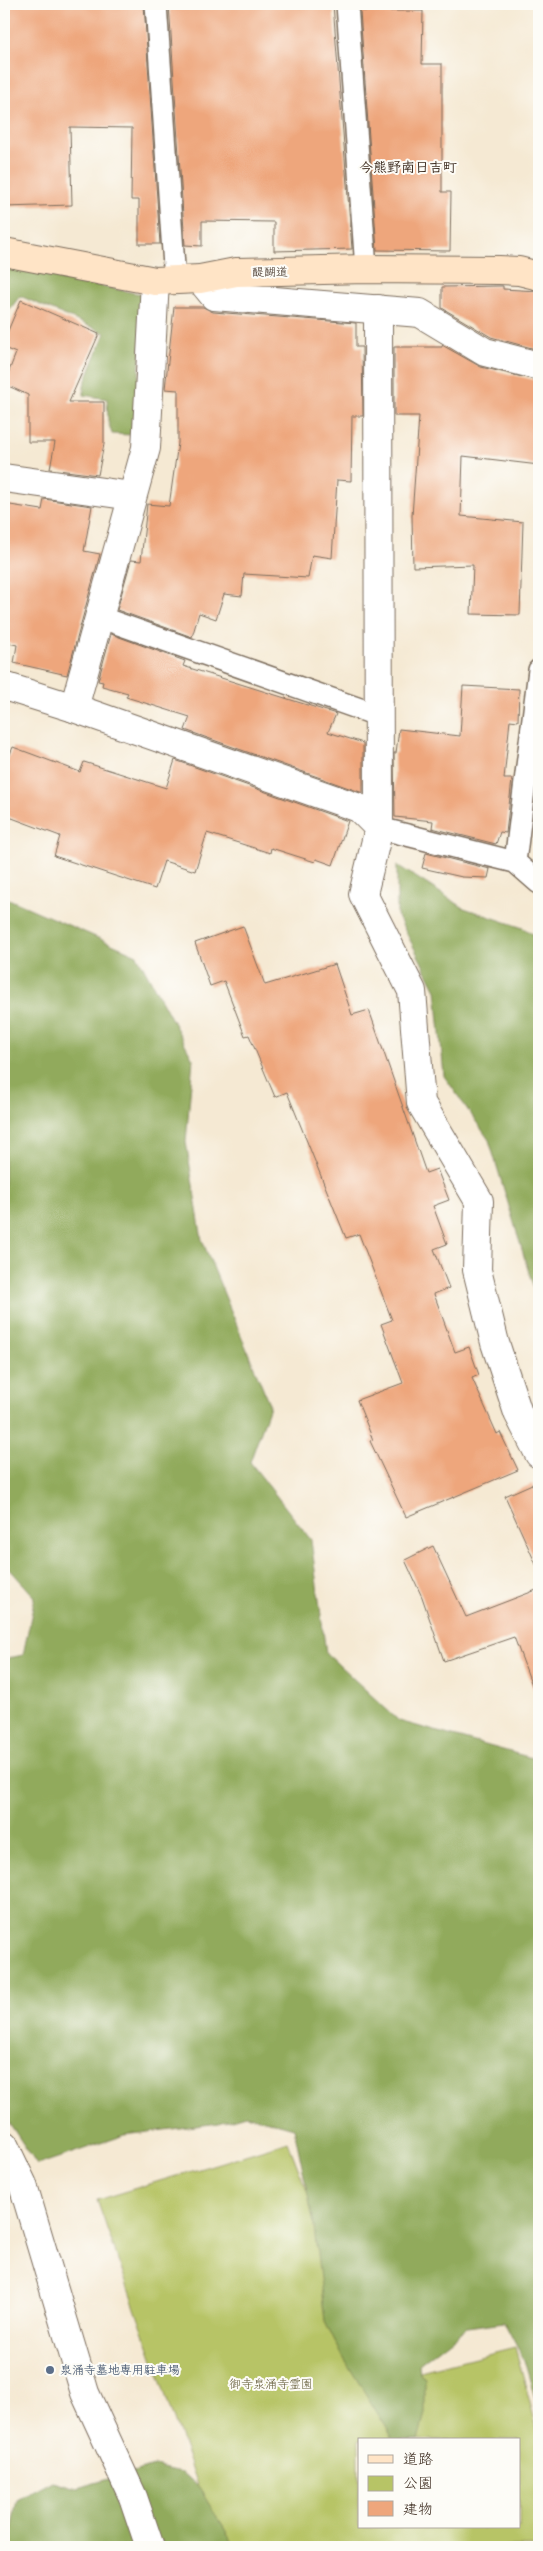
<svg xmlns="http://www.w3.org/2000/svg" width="543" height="2551" font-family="Pangolin,'Klee One',sans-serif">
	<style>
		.green { fill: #b7c466; stroke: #797742 }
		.forest { fill: #91aa5b; stroke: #666a3c }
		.building { fill: #eea67c }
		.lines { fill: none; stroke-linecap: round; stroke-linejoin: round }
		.lane-casing { stroke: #7c6d5d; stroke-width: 24 }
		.street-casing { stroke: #7c6d5d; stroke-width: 30 }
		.secondary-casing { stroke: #7c6d5d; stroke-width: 30 }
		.lane { stroke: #fff; stroke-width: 21 }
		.street { stroke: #fff; stroke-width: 28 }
		.secondary { stroke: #ffe4c6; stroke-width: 28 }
		.service-dot { fill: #5c6f8a; stroke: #fdfcf7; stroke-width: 2 }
		.labels { text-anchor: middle; stroke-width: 4; stroke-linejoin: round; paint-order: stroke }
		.street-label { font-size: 12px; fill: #3b2a1e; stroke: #fdfcf7 }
		.service-label { font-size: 12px; font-weight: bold; fill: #4e5e75; stroke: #fdfcf7; text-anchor: start }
		.park-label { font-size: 12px; fill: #605834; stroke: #fdfcf7 }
		.neighbourhood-label { font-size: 14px; font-weight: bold; fill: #3b2a1e; stroke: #fdfcf7 }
	</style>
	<rect width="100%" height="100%" fill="#fdfcf7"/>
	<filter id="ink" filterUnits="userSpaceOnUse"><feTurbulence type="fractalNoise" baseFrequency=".02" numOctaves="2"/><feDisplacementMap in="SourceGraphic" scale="10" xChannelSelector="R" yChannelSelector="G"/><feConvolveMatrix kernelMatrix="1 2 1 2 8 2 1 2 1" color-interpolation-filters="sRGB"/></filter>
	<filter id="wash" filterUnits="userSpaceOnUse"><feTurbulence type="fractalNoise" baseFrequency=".0096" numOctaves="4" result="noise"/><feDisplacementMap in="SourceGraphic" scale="20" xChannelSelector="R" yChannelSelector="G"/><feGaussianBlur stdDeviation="1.12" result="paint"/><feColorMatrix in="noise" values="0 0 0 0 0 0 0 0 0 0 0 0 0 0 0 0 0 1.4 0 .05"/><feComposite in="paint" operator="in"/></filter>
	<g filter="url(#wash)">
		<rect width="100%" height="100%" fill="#f5e9d3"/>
		<!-- green -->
		<polygon class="green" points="288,2142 403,2440 359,2440 359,2527 519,2527 519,2440 406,2440 420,2371 515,2347 539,2436 539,2547 197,2547 197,2485 97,2200"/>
		<!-- forest -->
		<g class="forest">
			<polygon points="4,268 17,268 144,295 138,391 132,435 112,434 108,421 107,399 84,395 84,385 105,333 20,296 11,308 4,309"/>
			<polygon points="397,865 464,908 523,928 539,938 539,1306 489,1140 444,1076 436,990 397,915"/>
			<polygon points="4,897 137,955 193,1059 186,1142 202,1240 270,1406 250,1462 311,1540 326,1653 399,1721 539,1760 539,2412 524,2360 504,2322 467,2327 419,2364 420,2374 425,2378 425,2413 418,2440 394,2440 343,2357 325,2321 313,2219 294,2128 246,2115 219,2123 125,2135 37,2165 8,2121 4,2118 4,1659 23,1655 35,1597 4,1563"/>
			<polygon points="154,2466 181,2472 199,2488 232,2541 234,2547 8,2547 17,2500 52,2481 77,2488"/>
		</g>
		<g id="blocks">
			<!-- building -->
			<g class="building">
				<polygon points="39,4 144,4 160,244 139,244 139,200 131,200 132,128 70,127 72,205 4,207 4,5"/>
				<polygon points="169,4 333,4 352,249 274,251 274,222 202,221 202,246 185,245"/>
				<polygon points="360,11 423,11 422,64 442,64 442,192 451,192 450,251 377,250"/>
				<polygon points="500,286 503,286 503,289 538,291 539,350 491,337 442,308 442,287"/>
				<polygon points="21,300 99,334 69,402 104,402 104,444 98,475 50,469 55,442 28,442 28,395 4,384 16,353 4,348 4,340"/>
				<polygon points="174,307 203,307 213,312 356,323 356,347 362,347 363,416 352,416 351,481 337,480 332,558 312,555 308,578 244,574 242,596 224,594 216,619 199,613 192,637 117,610 131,560 141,561 147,504 169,506 178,443 178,390 165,389"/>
				<polygon points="442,345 481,367 539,381 539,465 463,456 461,516 523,522 520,615 471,614 473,565 413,567 412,516 419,416 394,416 394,347 442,347"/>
				<polygon points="44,499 92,506 84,551 100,554 67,675 14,663 17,645 4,642 4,504 42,510"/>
				<polygon points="111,634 185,661 183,666 336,714 328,732 363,743 363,793 185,730 190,717 126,697 128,693 102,686 103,682 98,681"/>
				<polygon points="463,686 519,689 518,721 510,720 504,779 512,779 506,833 500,832 496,844 432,828 433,821 395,817 394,753 396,753 399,729 460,736"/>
				<polygon points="13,747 80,772 84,762 166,788 175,760 348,821 333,865 316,859 315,862 271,848 270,853 207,833 195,871 164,861 155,889 54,856 60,836 4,815 4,769"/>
				<polygon points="426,853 490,869 488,878 462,877 422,868"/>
				<polygon points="243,926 265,985 335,964 352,1015 369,1010 426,1173 437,1169 449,1200 433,1206 447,1244 434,1249 449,1288 434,1294 455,1352 469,1347 479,1375 472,1378 497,1434 500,1432 518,1470 406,1517 370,1441 373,1440 357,1400 403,1383 381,1324 392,1320 359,1234 346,1238 287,1092 275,1097 249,1035 245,1036 224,981 210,986 195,943"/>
				<polygon points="532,1484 539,1499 539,1571 505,1496"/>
				<polygon points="433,1546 466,1617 539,1589 539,1695 536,1696 514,1637 444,1661 422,1597 405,1560"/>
			</g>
		</g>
	</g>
	<g filter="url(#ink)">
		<use href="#blocks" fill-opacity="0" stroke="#7c6d5d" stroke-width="1"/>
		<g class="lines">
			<defs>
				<g id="lane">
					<polyline points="156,4 175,281"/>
					<polyline points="347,4 366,269"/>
					<polyline points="99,617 377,715"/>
					<polyline points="379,828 515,862 539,883"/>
					<polyline points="515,862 539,670"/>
				</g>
				<g id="street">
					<polyline points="200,279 214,296 420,313 485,352 539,366"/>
					<polyline points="378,309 379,828 363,894 412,991 421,1103 479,1201 477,1270 495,1343 518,1413 539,1454"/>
					<polyline points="4,478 132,496"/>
					<polyline points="4,686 74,708 359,808 379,828"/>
					<polyline points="74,708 146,448 155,281"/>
					<polyline points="4,2145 23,2185 85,2393 133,2497 150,2547"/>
				</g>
				<polyline id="secondary" points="4,252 155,281 200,279 236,272 366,269 499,270 519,271 539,276"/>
			</defs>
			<!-- lane casing -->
			<use href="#lane" class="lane-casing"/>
			<!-- street casing -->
			<use href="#street" class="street-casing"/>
			<!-- secondary casing -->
			<use href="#secondary" class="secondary-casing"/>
			<!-- lane -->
			<use href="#lane" class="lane"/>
			<!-- street -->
			<use href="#street" class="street"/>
			<!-- secondary -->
			<use href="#secondary" class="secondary"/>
		</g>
	</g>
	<!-- markers -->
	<circle class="service-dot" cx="50" cy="2370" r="5"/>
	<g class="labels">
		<!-- street labels -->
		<g class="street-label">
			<text transform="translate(270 272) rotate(-1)" y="4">醍醐道</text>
		</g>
		<!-- service labels -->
		<g class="service-label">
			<text x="60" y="2374">泉涌寺墓地専用駐車場</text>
		</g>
		<!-- park labels -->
		<g class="park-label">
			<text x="271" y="2388">御寺泉涌寺霊園</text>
		</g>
		<!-- neighbourhood labels -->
		<g class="neighbourhood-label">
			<text x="408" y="172">今熊野南日吉町</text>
		</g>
	</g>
	<!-- margin -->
	<rect width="543" height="2551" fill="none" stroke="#fdfcf7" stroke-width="20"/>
	<!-- legend -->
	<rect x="358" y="2438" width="162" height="90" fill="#fdfcf7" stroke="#afa8a0"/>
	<rect x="368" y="2455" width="25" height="8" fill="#ffe4c6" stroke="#afa8a0"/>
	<text x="403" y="2464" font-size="15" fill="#3b2a1e">道路</text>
	<rect x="368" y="2476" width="25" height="15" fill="#b7c466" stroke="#afa8a0"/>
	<text x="403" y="2488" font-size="15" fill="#3b2a1e">公園</text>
	<rect x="368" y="2501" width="25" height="15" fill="#eea67c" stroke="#afa8a0"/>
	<text x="403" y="2514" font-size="15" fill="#3b2a1e">建物</text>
</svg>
